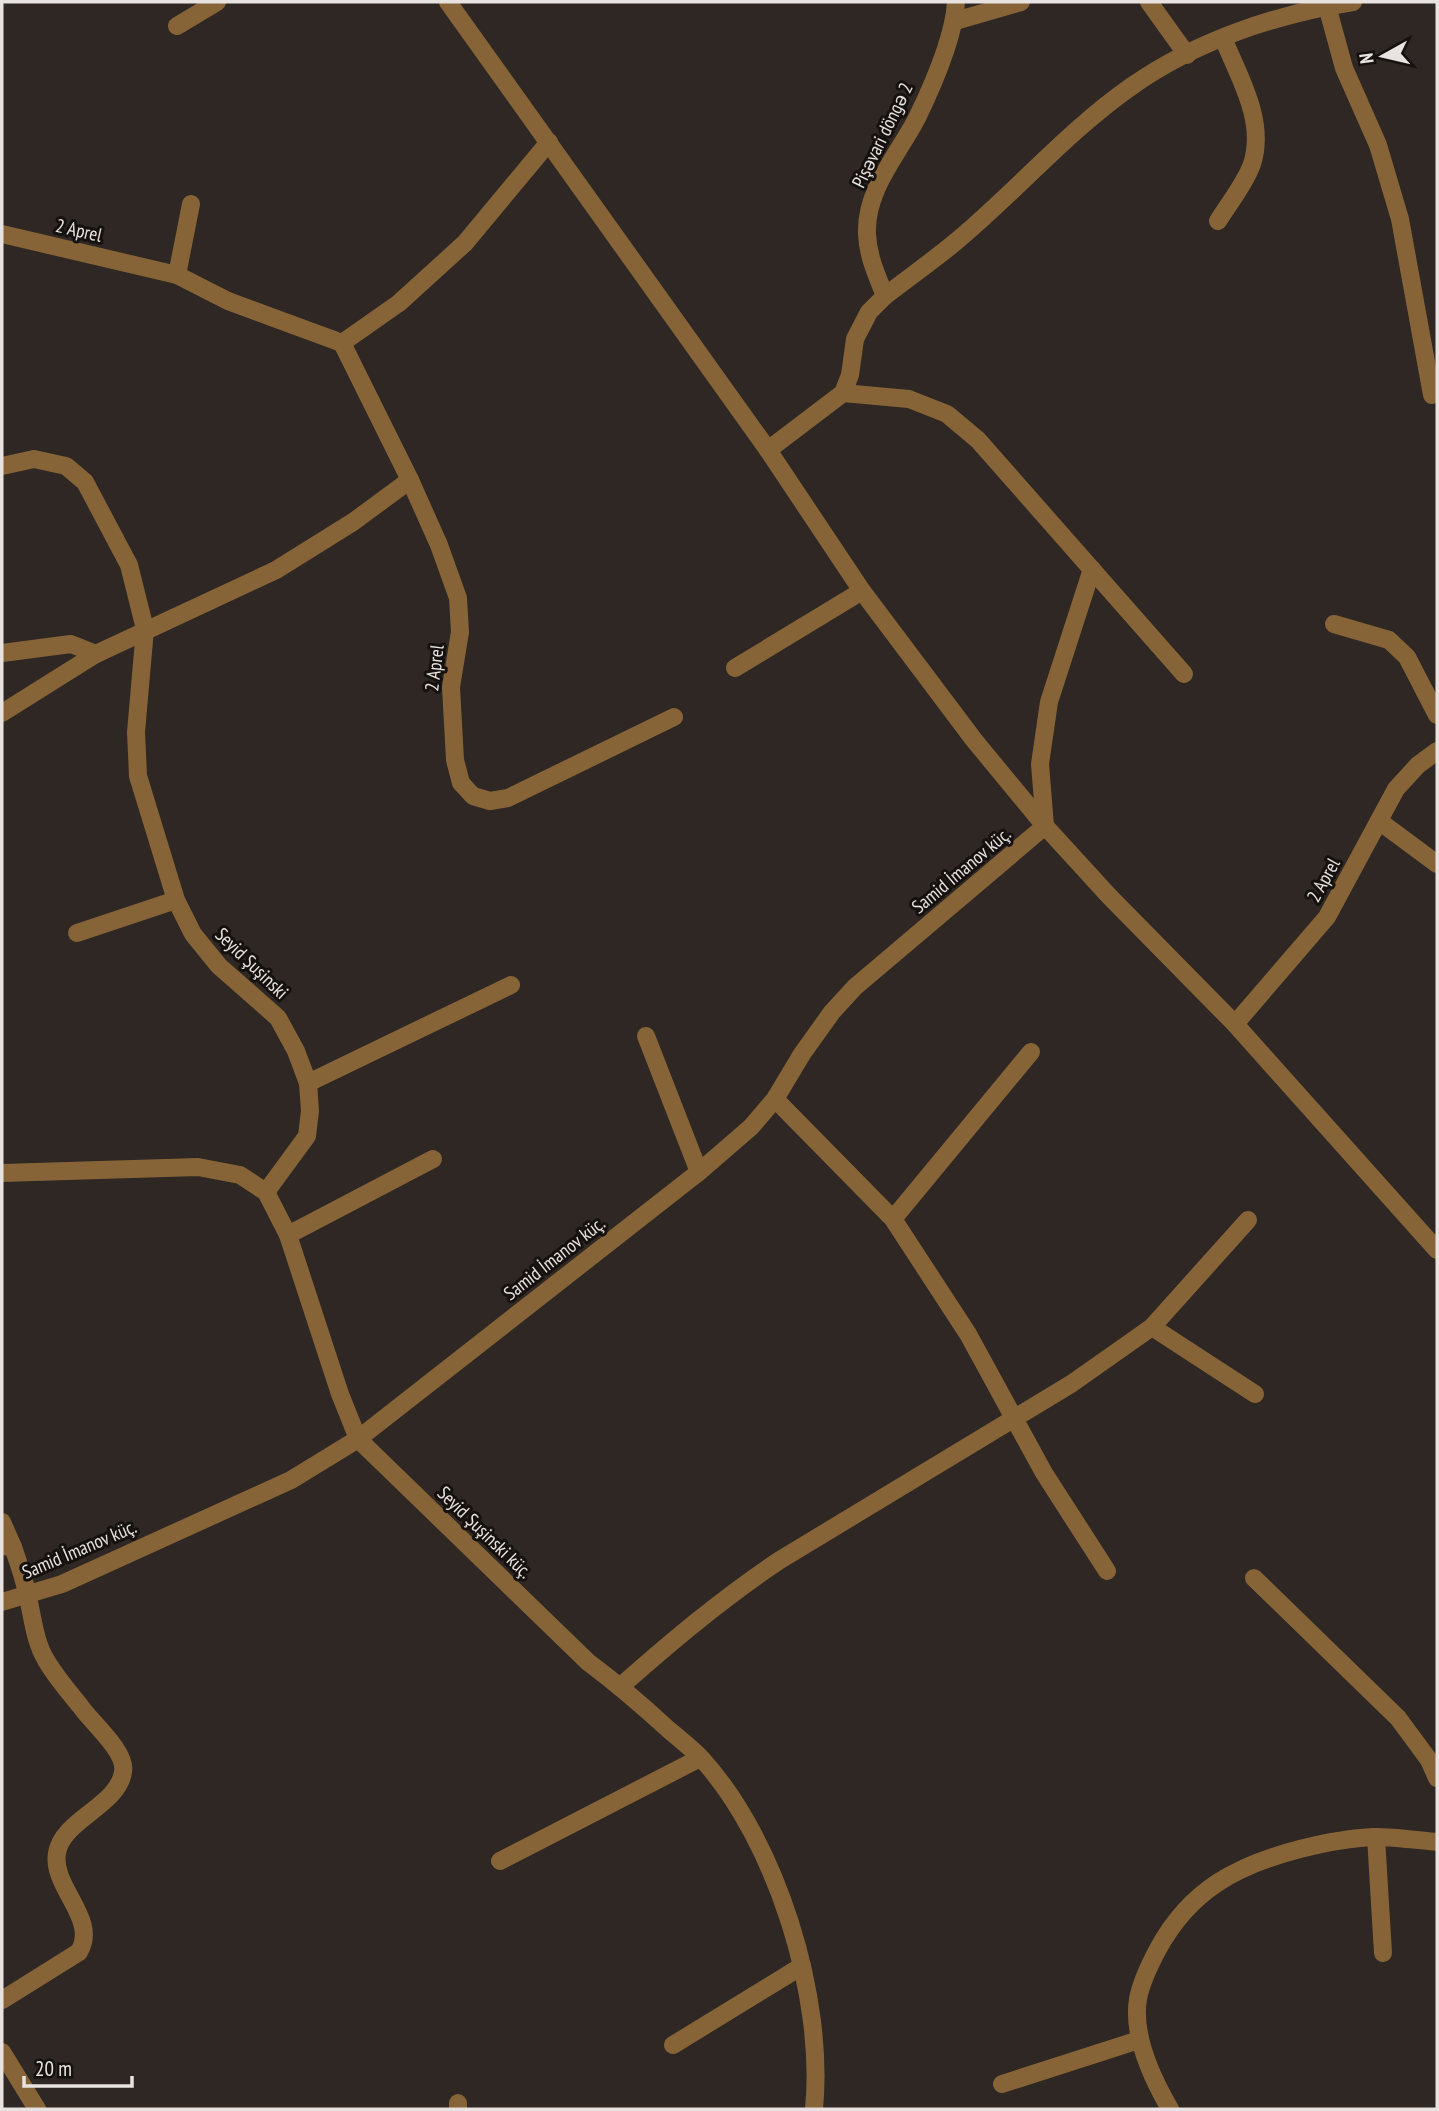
<svg xmlns="http://www.w3.org/2000/svg" width="1439" height="2111" font-family="'PT Sans Narrow',sans-serif">
	<style>
		.lines { fill: none; stroke-linecap: round; stroke-linejoin: round }
		.minor { stroke: #866437; stroke-width: 18 }
		.labels { text-anchor: middle; stroke-width: 6; stroke-linejoin: round; paint-order: stroke }
		.street-label { font-size: 19px; fill: #e8e3e0; stroke: #14110f }
	</style>
	<rect width="100%" height="100%" fill="#2e2723"/>
	<g class="lines">
		<!-- minor -->
		<g class="minor">
			<polyline points="448,2 768,450 862,591 974,740 1045,826 1109,896 1235,1024 1437,1250"/>
			<polyline points="1149,2 1187,55"/>
			<polyline points="1327,6 1344,68 1378,145 1400,219 1432,395"/>
			<polyline points="955,21 1021,2"/>
			<polyline points="177,26 217,2"/>
			<path d="M1218 221C1229 203 1245 184 1252 164 1266 121 1239 77 1223 38"/>
			<polyline points="2,234 177,275 228,301 342,343 399,303 465,243 549,142"/>
			<polyline points="177,275 191,204"/>
			<path d="M885 296C907 279 931 262 953 244 1014 194 1066 132 1132 86 1196 41 1276 14 1353 2"/>
			<polyline points="342,343 410,480 439,545 458,598 460,632 451,687 455,760 461,783 473,796 490,801 508,798 674,717"/>
			<polyline points="843,393 909,399 947,414 978,440 1184,674"/>
			<path d="M768 450 843 393 850 375 855 339 869 312 885 296C877 276 868 257 867 234 865 190 898 155 917 118 933 85 954 38 956 2"/>
			<polyline points="2,466 34,459 66,466 85,482 129,565 145,629 136,732 138,776 176,900 193,934 219,966 278,1018 296,1051 308,1083 310,1111 307,1136 266,1192"/>
			<polyline points="1334,624 1389,640 1407,657 1437,715"/>
			<polyline points="2,653 71,644 96,654"/>
			<polyline points="735,668 862,591"/>
			<polyline points="2,713 96,654 276,570 353,522 410,480"/>
			<polyline points="1379,821 1437,864"/>
			<polyline points="77,933 176,900"/>
			<polyline points="1235,1024 1327,917 1396,789 1418,765 1437,751"/>
			<polyline points="646,1036 699,1172"/>
			<polyline points="308,1083 511,985"/>
			<polyline points="775,1099 893,1219 968,1334 1044,1473 1107,1571"/>
			<path d="M2 1173 198 1167 240 1175 266 1192 288 1235 340 1394 358 1439 588 1662C616 1683 643 1706 669 1730 680 1739 691 1748 701 1758 777 1841 825 1998 814 2109"/>
			<polyline points="893,1219 1031,1052"/>
			<polyline points="288,1235 433,1159"/>
			<polyline points="1152,1327 1255,1394"/>
			<polyline points="2,1522 13,1547"/>
			<path d="M2 1546 13 1547C19 1564 25 1581 28 1598 33 1619 35 1642 46 1660 55 1676 69 1692 81 1707 92 1723 127 1752 123 1772 118 1806 62 1820 57 1853 51 1887 99 1919 79 1952L2 2000"/>
			<polyline points="1254,1578 1398,1718 1429,1760 1437,1778"/>
			<polyline points="2,1602 62,1584 291,1480 358,1439 699,1172 751,1127 775,1099 802,1054 832,1012 855,987 1045,826 1040,764 1049,702 1092,569"/>
			<path d="M621 1686C672 1641 723 1598 780 1560L1071 1384 1152 1327 1248 1220"/>
			<polyline points="1376,1837 1383,1953"/>
			<polyline points="500,1861 700,1758"/>
			<polyline points="673,2045 802,1966"/>
			<polyline points="2,2052 37,2109"/>
			<polyline points="1002,2084 1139,2040"/>
			<polyline points="458,2103 458,2109"/>
			<path d="M1170 2109C1152 2078 1132 2035 1138 1999 1141 1982 1150 1964 1158 1949 1190 1890 1237 1865 1300 1849 1324 1843 1348 1838 1374 1837 1394 1837 1416 1840 1437 1842"/>
		</g>
	</g>
	<g class="labels">
		<!-- street labels -->
		<g class="street-label">
			<text transform="translate(882 135) rotate(-64)" y="7">Pişəvari döngə 2</text>
			<text transform="translate(79 230) rotate(13)" y="7">2 Aprel</text>
			<text transform="translate(434 668) rotate(-83)" y="7">2 Aprel</text>
			<text transform="translate(961 870) rotate(-40)" y="7">Samid İmanov küç.</text>
			<text transform="translate(1323 880) rotate(-61)" y="7">2 Aprel</text>
			<text transform="translate(252 963) rotate(44)" y="7">Seyid Şuşinski</text>
			<text transform="translate(554 1258) rotate(-38)" y="7">Samid İmanov küç.</text>
			<text transform="translate(485 1532) rotate(44)" y="7">Seyid Şuşinski küç.</text>
			<text transform="translate(79 1549) rotate(-23)" y="7">Samid İmanov küç.</text>
		</g>
	</g>
	<!-- border -->
	<rect width="1439" height="2111" fill="none" stroke="#e8e3e0" stroke-width="7"/>
	<!-- north arrow -->
	<g transform="translate(1383 56) rotate(262)" stroke="#14110f" stroke-width="5" paint-order="stroke">
	<path d="M0-5L12 26L0 18L-12 26Z" fill="#e8e3e0"/>
	<text y="-10" font-size="19" font-weight="bold" text-anchor="middle" fill="#e8e3e0">N</text>
	</g>
	<!-- scale -->
	<path d="M24 2076v10h108v-10" fill="none" stroke="#e8e3e0" stroke-width="3.5"/>
	<text x="35" y="2076" font-size="21" fill="#e8e3e0" stroke="#14110f" stroke-width="5" paint-order="stroke">20 m</text>
</svg>
